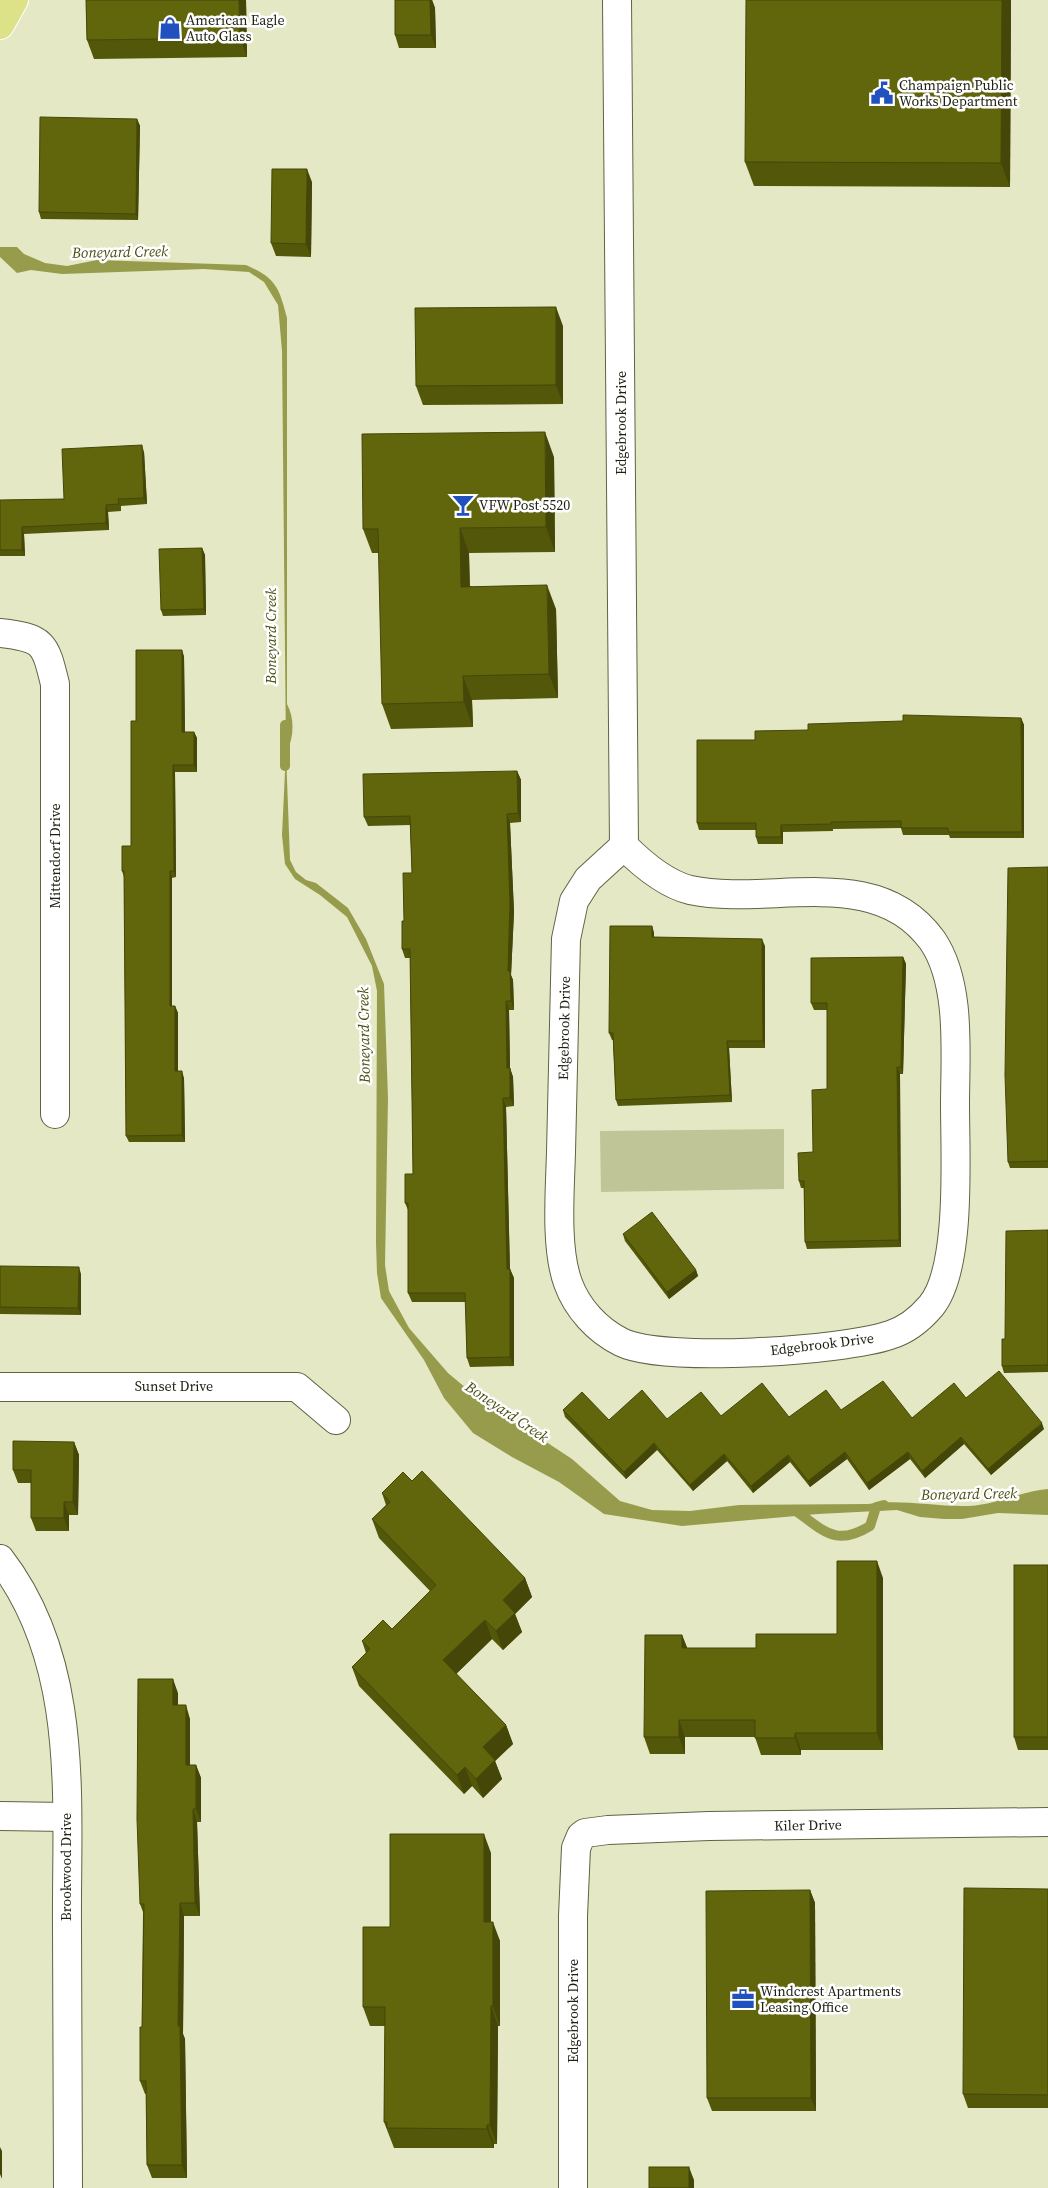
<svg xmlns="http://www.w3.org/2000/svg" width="1048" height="2188" font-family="'Source Serif 4',serif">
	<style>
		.green { fill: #c0c597 }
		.water { fill: #969c4c }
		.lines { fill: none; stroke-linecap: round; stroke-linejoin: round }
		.stream { stroke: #969c4c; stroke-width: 10 }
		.minor-casing { stroke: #606344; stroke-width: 30 }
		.major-casing { stroke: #fff; stroke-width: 30 }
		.minor { stroke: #fff; stroke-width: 28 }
		.major { stroke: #dde288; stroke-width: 28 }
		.wall { fill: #535709 }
		.shaded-wall { fill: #444708 }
		.building { fill: #61650b; stroke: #444708 }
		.labels { text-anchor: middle; stroke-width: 5; stroke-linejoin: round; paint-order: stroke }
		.poi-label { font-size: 14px; fill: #1f2013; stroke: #fff; text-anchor: start }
		.street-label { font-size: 14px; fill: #1f2013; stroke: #fff }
		.water-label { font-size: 15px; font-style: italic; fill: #4a4e11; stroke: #fff }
	</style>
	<rect width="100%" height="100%" fill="#e4e8c5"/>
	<!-- green -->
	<polygon class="green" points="784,1129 784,1189 601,1192 600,1131"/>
	<!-- water -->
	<path class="water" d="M0 247H17L24 254 45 263 67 266 97 260 246 265C276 278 279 287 287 318V704C295 719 294 738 286 753L290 860 296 872 306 880 316 883 348 908 366 939 384 984 388 1098 385 1265 389 1291 409 1328 448 1373 472 1393 572 1459 620 1501 652 1510 690 1511 739 1505 868 1504C902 1499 935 1507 969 1506 996 1505 1021 1491 1048 1489V1515L998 1513 962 1519H944L920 1517 897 1510 818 1514 682 1526 604 1514 559 1482 512 1457 473 1433 444 1398 424 1360 381 1298 377 1273 376 1243 377 991 372 966 347 917 320 895 295 879 285 864 282 835 286 751 282 351 278 305 264 282 249 272 204 269 62 274 31 270 17 273 0 257Z"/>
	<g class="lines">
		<!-- stream -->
		<g class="stream">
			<polyline points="285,766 285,725"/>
			<path d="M790 1511H796C824 1531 836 1547 870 1526L876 1507 884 1505"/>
		</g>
		<defs>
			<g id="minor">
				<path d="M617 0 624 846C641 863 666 884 690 890 770 907 875 862 932 940 962 983 955 1055 955 1105 955 1154 962 1269 931 1306 920 1319 906 1330 890 1335 843 1351 663 1363 621 1342 597 1330 577 1308 568 1283 555 1248 560 1190 561 1152 563 1081 564 1010 566 939L574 901 588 879 624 846"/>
				<path d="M0 633C44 638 45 643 55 684V1114"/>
				<polyline points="0,1387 297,1387 336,1420"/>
				<path d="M0 1559C81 1664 66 1803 67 1927 67 2014 67 2101 68 2188"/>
				<polyline points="0,1816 66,1817"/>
				<polyline points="573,2188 573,1916 576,1848 581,1836 585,1833 608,1830 709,1826 1048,1822"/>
			</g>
			<polyline id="major" points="0,25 14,0"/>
		</defs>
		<!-- minor casing -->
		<use href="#minor" class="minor-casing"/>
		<!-- major casing -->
		<use href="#major" class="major-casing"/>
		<!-- minor -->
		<use href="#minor" class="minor"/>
		<!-- major -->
		<use href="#major" class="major"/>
	</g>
	<!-- wall -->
	<g class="wall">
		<polygon points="86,0 246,0 247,57 94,59 87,40"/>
		<polygon points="395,0 432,0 435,8 436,48 399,48 395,35"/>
		<polygon points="1011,0 1010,187 754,186 745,162"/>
		<polygon points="137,119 140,126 138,220 41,219 39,212"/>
		<polygon points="312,182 311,257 276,256 271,243"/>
		<polygon points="563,326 563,404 423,405 416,386"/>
		<polygon points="144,452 147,504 121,506 121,511 108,512 109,530 24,534 25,556 0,556 0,500 64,499"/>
		<polygon points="554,457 555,552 469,553 470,586 556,609 558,698 472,700 473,727 391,729 382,704 379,553 372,553 363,529"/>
		<polygon points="202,548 205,555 206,615 163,616 161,610"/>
		<polygon points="184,656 185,732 194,732 197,738 197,772 175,772 176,877 172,878 172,1006 175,1006 178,1013 178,1071 184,1078 185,1142 129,1142 126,1136 124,877 122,871 131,846 136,721"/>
		<polygon points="1021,718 1024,725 1024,838 950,838 949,835 903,835 901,828 833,829 833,831 783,832 783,844 758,844 756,837 756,830 699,830 697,823 755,740 808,730"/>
		<polygon points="517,771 521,780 521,822 510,823 514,912 511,975 513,980 514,1010 509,1010 510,1068 513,1077 514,1106 506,1107 510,1269 514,1278 514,1366 470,1367 467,1358 466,1302 412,1302 408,1293 408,1210 405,1203 413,1174 410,958 405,958 402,949 404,921 412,873 410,825 368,826 364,817"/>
		<polygon points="1048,867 1048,1168 1010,1168 1008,1162"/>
		<polygon points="652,926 654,933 654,937 765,946 765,1048 729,1048 732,1102 618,1106 616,1100 613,1040 612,1040 609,1033"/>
		<polygon points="903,957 906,964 903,1074 900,1074 901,1247 807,1249 805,1242 804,1188 801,1188 799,1181 813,1152 827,1089 827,1010 814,1010 811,1003"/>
		<polygon points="1048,1230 1048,1372 1004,1373 1002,1366 1005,1339"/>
		<polygon points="623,1234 696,1270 698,1276 669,1299 625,1241"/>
		<polygon points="0,1266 81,1274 81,1315 0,1314"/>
		<polygon points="563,1410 609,1420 667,1419 721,1416 789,1417 841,1410 912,1418 1044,1429 991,1475 964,1444 925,1478 910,1459 869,1490 847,1459 810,1487 790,1462 753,1493 727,1461 693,1491 657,1450 626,1479 565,1417"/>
		<polygon points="74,1442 79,1455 78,1515 69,1515 69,1531 36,1531 31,1518 31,1483 18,1483 13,1470"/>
		<polygon points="412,1481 525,1578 532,1597 515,1614 522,1632 503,1650 492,1639 456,1674 506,1725 513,1744 495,1761 502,1779 483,1798 472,1786 464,1794 359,1686 352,1667 366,1653 362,1641 392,1629 430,1591 379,1538 372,1519 386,1505 382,1493"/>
		<polygon points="1048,1565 1048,1750 1018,1750 1014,1737"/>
		<polygon points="883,1578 883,1750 801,1750 801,1755 761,1755 755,1737 685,1737 685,1754 650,1754 644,1737 682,1635 687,1648 756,1648 837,1634"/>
		<polygon points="178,1693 178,1705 190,1719 190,1765 196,1765 201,1778 201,1822 197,1822 200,1916 184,1916 183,2034 185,2039 187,2178 152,2178 147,2165 146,2094 145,2094 140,2081 142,2027 143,1912 140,1904"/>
		<polygon points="491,1853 491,1922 500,1941 500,2026 498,2026 497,2144 494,2144 494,2148 394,2148 384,2122 385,2026 370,2026 363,2007 390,1927"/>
		<polygon points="1048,1889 1048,2108 968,2108 963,2094"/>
		<polygon points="810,1890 815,1903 816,2111 712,2111 707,2098"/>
	</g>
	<!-- shaded-wall -->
	<g class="shaded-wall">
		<polygon points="239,0 246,0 247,57 240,38"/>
		<polygon points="430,0 432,0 435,8 436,48 431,35"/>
		<polygon points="1002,0 1011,0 1010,187 1001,163"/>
		<polygon points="137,119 140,126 138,220 136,214"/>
		<polygon points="307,169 312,182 311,257 306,244"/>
		<polygon points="556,307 563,326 563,404 556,385"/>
		<polygon points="545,432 554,457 555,552 546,527"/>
		<polygon points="142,445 144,452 147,504 144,498"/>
		<polygon points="106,505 108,512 109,530 106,523"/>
		<polygon points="22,527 24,534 25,556 22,550"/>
		<polygon points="460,528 469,553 470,611 461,587"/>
		<polygon points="202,548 205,555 206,615 204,609"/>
		<polygon points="547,585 556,609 558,698 549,674"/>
		<polygon points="182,650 184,656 185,738 182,732"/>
		<polygon points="463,676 472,700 473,727 464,702"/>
		<polygon points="1021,718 1024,725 1024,838 1022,832"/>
		<polygon points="194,732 197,738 197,772 194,765"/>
		<polygon points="173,765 175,772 176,877 174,871"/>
		<polygon points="517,771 521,780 521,822 518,813"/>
		<polygon points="507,814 510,823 514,912 511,975 513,980 514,1010 511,1001 508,971"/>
		<polygon points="781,825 783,832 783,844 781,837"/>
		<polygon points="170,871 172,878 172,1013 170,1006"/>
		<polygon points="652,926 654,933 654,944 652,937"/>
		<polygon points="762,939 765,946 765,1048 763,1041"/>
		<polygon points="903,957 906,964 903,1074 901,1067"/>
		<polygon points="506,1001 509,1010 510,1068 513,1077 514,1106 510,1098 507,1068"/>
		<polygon points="175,1006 178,1013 178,1078 175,1071"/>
		<polygon points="727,1041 729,1048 732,1102 730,1095"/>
		<polygon points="897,1067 900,1074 901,1247 899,1240"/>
		<polygon points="182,1071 184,1078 185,1142 182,1135"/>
		<polygon points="503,1098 506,1107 510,1275 510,1269 514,1278 514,1366 510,1357 507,1269"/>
		<polygon points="79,1267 81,1274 81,1315 78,1308"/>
		<polygon points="696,1270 698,1276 669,1299 667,1292"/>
		<polygon points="1042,1423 1044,1429 991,1475 988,1469"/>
		<polygon points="961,1437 964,1444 925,1478 922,1471"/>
		<polygon points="74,1442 79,1455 78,1515 73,1502"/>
		<polygon points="654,1443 657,1450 626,1479 624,1472"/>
		<polygon points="845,1452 847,1459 810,1487 808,1481"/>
		<polygon points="908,1452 910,1459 869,1490 867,1483"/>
		<polygon points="724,1454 727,1461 693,1491 690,1485"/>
		<polygon points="788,1455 790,1462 753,1493 751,1486"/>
		<polygon points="64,1502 69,1515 69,1531 64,1518"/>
		<polygon points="877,1561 883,1578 883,1750 877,1733"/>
		<polygon points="525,1578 532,1597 515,1614 522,1632 503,1650 496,1631 503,1600"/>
		<polygon points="485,1620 492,1639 450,1680 443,1660"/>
		<polygon points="682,1635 689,1652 682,1648"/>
		<polygon points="173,1679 178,1693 178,1719 173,1705"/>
		<polygon points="186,1705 190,1719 190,1778 186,1765"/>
		<polygon points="679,1720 685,1737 685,1754 679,1737"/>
		<polygon points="506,1725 513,1744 495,1761 502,1779 483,1798 476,1779 483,1747"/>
		<polygon points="795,1733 801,1750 801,1755 795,1738"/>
		<polygon points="196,1765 201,1778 201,1822 196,1809"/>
		<polygon points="465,1767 472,1786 464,1794 457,1775"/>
		<polygon points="193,1809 197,1822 200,1916 195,1903"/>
		<polygon points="484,1834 491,1853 491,1941 484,1922"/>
		<polygon points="810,1890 815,1903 816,2111 811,2098"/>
		<polygon points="180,1903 184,1916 183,2034 185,2039 187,2178 182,2165 178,2026"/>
		<polygon points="493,1922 500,1941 500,2026 493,2006"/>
		<polygon points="491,2006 498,2026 497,2144 490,2125"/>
		<polygon points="487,2125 494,2144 494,2148 487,2129"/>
		<polygon points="0,2147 2,2151 2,2179 0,2174"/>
		<polygon points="689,2167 694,2180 694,2188 689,2188"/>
	</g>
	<!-- building -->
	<g class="building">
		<polygon points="86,0 239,0 240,38 87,40"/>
		<polygon points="395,0 430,0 431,35 395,35"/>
		<polygon points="746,0 1002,0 1001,163 745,162"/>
		<polygon points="40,117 137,119 136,214 39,212"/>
		<polygon points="272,169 307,169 306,244 271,243"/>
		<polygon points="556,307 556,385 416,386 415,308"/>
		<polygon points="545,432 546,527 460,528 461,587 547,585 549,674 463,676 464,702 382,704 378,529 363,529 362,434"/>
		<polygon points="142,445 144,498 118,499 119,504 106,505 106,523 22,527 22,550 0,550 0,500 64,499 62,449"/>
		<polygon points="202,548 204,609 161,610 159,549"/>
		<polygon points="136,650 182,650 182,732 194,732 194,765 173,765 174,871 170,871 170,1006 175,1006 175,1071 182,1071 182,1135 126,1136 124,871 122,871 122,846 131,846 131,721 136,721"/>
		<polygon points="903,715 1021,718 1022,832 948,832 948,828 901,828 901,821 831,822 831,824 781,825 781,837 756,837 756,823 697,823 697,740 755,740 755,731 808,730 808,724 903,721"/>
		<polygon points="517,771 518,813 507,814 510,903 508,971 510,971 511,1001 506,1001 507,1068 510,1068 510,1098 503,1098 507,1269 510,1269 510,1357 467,1358 465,1293 408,1293 408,1203 405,1203 405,1174 413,1174 410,949 402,949 402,921 404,921 403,873 412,873 410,816 364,817 363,774"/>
		<polygon points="1048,867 1048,1161 1008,1162 1005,1075 1008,868"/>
		<polygon points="610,926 652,926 652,937 762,939 763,1041 727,1041 730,1095 616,1100 613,1033 609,1033"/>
		<polygon points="903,957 901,1067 897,1067 899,1240 805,1242 804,1181 799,1181 798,1153 813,1152 812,1090 827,1089 827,1003 811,1003 811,958"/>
		<polygon points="652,1212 696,1270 667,1292 623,1234"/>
		<polygon points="1048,1230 1048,1365 1002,1366 1002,1339 1005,1339 1006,1231"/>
		<polygon points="0,1266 79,1267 78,1308 0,1307"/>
		<polygon points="999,1371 1042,1423 988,1469 961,1437 922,1471 908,1452 867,1483 845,1452 808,1481 788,1455 751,1486 724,1454 690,1485 654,1443 624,1472 563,1410 582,1392 609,1420 642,1390 667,1419 701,1392 721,1416 762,1383 789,1417 826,1390 841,1410 883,1381 912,1418 954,1383 966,1398"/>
		<polygon points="13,1441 74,1442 73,1502 64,1502 64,1518 31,1518 31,1470 13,1470"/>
		<polygon points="422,1471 525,1578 503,1600 515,1613 496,1631 485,1620 443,1660 506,1725 483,1747 495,1760 476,1779 465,1767 457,1775 352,1667 370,1649 362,1641 383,1620 392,1629 436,1585 372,1519 390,1502 382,1493 403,1472 412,1481"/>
		<polygon points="837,1561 877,1561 877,1733 795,1733 795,1738 755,1738 755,1720 679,1720 679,1737 644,1737 645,1635 682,1635 682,1648 756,1648 756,1634 837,1634"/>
		<rect x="1014" y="1565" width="34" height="172"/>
		<polygon points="138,1679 173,1679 173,1705 186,1705 186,1765 196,1765 196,1809 193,1809 195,1903 180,1903 178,2026 180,2026 182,2165 147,2165 146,2081 140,2081 140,2027 142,2027 144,1904 140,1904 137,1819"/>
		<polygon points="390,1834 484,1834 484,1922 493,1922 493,2006 491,2006 490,2125 487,2125 487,2129 387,2128 387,2122 384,2122 385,2007 363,2007 363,1927 390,1927"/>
		<polygon points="964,1888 1048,1889 1048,2095 963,2094"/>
		<polygon points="810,1890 811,2098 707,2098 706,1891"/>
		<rect x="649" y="2167" width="40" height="21"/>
	</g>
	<!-- icons -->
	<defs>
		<symbol id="shop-bare" viewBox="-9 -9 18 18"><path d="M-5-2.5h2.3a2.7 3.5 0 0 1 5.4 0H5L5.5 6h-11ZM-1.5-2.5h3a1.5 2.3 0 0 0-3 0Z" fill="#2051be" stroke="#fff" stroke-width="2.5" paint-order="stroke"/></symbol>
		<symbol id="civic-bare" viewBox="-9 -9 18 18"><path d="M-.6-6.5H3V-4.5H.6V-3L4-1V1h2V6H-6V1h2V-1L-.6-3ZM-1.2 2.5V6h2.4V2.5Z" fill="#2051be" stroke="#fff" stroke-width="2.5" paint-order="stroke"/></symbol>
		<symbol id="bar-bare" viewBox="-9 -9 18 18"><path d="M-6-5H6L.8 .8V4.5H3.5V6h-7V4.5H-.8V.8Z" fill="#2051be" stroke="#fff" stroke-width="2.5" paint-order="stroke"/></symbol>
		<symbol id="office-bare" viewBox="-9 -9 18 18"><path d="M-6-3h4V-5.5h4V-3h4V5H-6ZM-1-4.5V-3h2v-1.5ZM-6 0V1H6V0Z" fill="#2051be" stroke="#fff" stroke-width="2.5" paint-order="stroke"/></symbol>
	</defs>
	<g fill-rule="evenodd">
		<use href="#shop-bare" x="154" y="12" width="32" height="32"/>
		<use href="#civic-bare" x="866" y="77" width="32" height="32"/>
		<use href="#bar-bare" x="447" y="489" width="32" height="32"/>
		<use href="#office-bare" x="727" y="1983" width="32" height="32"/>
	</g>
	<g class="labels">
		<!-- poi labels -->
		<g class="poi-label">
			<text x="186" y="25">American Eagle<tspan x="186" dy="16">Auto Glass</tspan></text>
			<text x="899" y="90">Champaign Public<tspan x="899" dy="16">Works Department</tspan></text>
			<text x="479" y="510">VFW Post 5520</text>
			<text x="760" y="1996">Windcrest Apartments<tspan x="760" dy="16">Leasing Office</tspan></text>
		</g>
		<!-- street labels -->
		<g class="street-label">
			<text transform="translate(621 423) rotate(-90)" y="5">Edgebrook Drive</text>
			<text transform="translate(55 856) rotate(-90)" y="5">Mittendorf Drive</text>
			<text transform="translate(564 1028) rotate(-89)" y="5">Edgebrook Drive</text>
			<text transform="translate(822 1344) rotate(-7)" y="5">Edgebrook Drive</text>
			<text x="174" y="1391">Sunset Drive</text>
			<text transform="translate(808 1825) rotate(-1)" y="5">Kiler Drive</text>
			<text transform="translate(66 1867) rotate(-90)" y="5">Brookwood Drive</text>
			<text transform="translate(573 2011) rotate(-90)" y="5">Edgebrook Drive</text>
		</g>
		<!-- water labels -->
		<g class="water-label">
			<text transform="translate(120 252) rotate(-1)" y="5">Boneyard Creek</text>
			<text transform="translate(271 636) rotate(-90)" y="5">Boneyard Creek</text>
			<text transform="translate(364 1035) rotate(-91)" y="5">Boneyard Creek</text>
			<text transform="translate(507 1412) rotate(34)" y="5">Boneyard Creek</text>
			<text transform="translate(969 1494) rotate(-1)" y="5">Boneyard Creek</text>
		</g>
	</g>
</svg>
